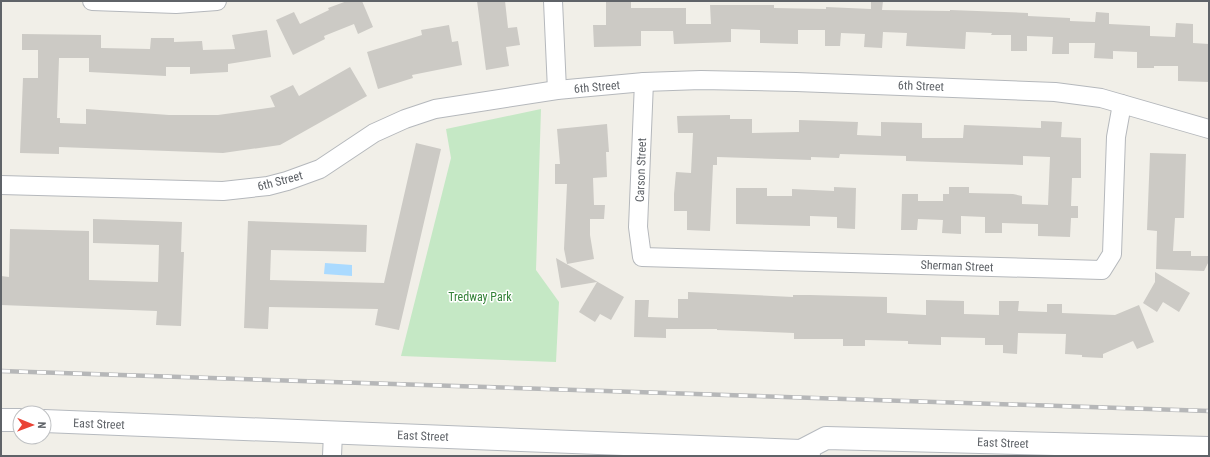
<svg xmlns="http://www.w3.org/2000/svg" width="1210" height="457" font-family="'Roboto Condensed',sans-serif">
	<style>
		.green { fill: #c5e8c5 }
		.water { fill: #aadaff }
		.building { fill: #cccac5 }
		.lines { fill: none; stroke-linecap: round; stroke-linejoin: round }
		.street-casing { stroke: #b5b8bc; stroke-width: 20 }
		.secondary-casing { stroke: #b6babf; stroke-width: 24 }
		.street { stroke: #fff; stroke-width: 18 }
		.secondary { stroke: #fff; stroke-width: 22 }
		.rail-casing { stroke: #b6b7b8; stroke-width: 4.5 }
		.rail { stroke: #fff; stroke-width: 3; stroke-dasharray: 9; stroke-linecap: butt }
		.labels { text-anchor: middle; stroke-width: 3; stroke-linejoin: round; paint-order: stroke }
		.street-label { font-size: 12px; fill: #5f6368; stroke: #fff }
		.park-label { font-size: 12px; fill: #348238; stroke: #fff }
	</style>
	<rect width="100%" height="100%" fill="#f1efe8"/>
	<!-- green -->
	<polygon class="green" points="541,109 536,270 559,302 556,362 401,356 451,158 446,129"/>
	<!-- water -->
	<polygon class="water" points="325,263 352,265 352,276 324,274"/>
	<!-- building -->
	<g class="building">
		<polygon points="347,1 362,1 373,27 358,34 354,24 324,36 325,39 293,55 276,20 294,12 300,24 329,10 328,8"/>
		<polygon points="477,1 505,1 508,28 517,27 520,45 506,47 509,66 486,70"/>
		<polygon points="606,1 631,1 631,8 686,8 686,24 711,24 710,5 774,5 774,8 826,9 826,7 871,9 871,1 883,1 882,10 950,11 950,10 1028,13 1028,16 1070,18 1070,21 1095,22 1096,12 1109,13 1109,24 1150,26 1150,36 1175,37 1176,23 1193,24 1193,43 1209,44 1209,82 1178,81 1178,66 1154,66 1154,68 1137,68 1137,52 1113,51 1113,59 1094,58 1095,43 1069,43 1069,54 1052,54 1053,37 1027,36 1027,51 1011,51 1011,35 991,35 992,33 966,32 965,49 906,46 907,33 883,32 882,48 864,47 865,34 841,33 840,46 825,46 825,30 798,30 798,44 760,43 760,30 731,29 731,42 674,44 673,31 641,31 641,46 594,47 593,25 606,25"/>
		<polygon points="449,25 452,42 458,41 462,65 412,75 413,78 378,89 367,52 422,35 421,30"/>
		<polygon points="267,30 271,57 228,64 228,72 190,74 190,67 166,67 166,76 89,72 89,58 59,58 57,118 60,118 60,123 86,124 86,109 169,115 218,115 275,107 270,96 293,85 299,96 350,67 367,96 280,145 223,153 59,147 59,154 20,153 23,78 38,78 38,50 22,50 22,34 101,35 101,48 150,49 151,38 174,38 174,42 202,41 203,50 235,49 232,35"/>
		<polygon points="730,115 730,119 752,119 752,133 799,132 799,120 858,122 857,135 881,136 881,122 922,123 922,138 963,138 964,125 1041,128 1041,121 1062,122 1061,137 1081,138 1081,178 1072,178 1071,206 1078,206 1078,218 1071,218 1070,237 1038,236 1038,224 1002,223 1002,233 985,233 985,217 961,216 961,234 942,233 943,220 918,219 917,230 901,230 902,194 918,194 918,201 943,201 943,194 949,194 949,187 969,187 969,193 1013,194 1022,196 1022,204 1048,205 1050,157 1023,156 1023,165 906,161 906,156 840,154 839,158 811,157 811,160 717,157 717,165 713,165 710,231 687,230 687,211 674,211 674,194 676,172 691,173 693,133 678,133 677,116"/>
		<polygon points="607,124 609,152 606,152 607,177 593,178 594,205 605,205 604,219 590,219 590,235 594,259 567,264 564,249 567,184 555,184 555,164 560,164 557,129"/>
		<polygon points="416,143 441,149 399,330 375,325 378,309 269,307 268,329 244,328 248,221 367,225 366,252 271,250 270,280 384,283"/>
		<polygon points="1150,153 1186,154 1184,218 1175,218 1173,251 1191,251 1191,256 1209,256 1209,261 1204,271 1156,269 1157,231 1147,230"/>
		<polygon points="834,187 856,188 855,229 837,228 837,217 810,216 810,226 736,224 736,188 767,188 767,196 792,196 792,189 834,191"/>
		<polygon points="93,219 182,222 181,252 184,252 181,326 156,325 157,311 1,305 1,276 9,277 10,229 89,231 89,280 158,282 159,245 93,243"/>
		<polygon points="556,258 624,297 611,320 600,314 595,322 579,312 597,282 561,288"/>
		<polygon points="1155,272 1190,293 1179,312 1163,302 1157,312 1143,303 1155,282"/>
		<polygon points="688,292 793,297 793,295 810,295 887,297 887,313 926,315 926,300 964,301 964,314 999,315 999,301 1019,301 1018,311 1047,312 1047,304 1062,304 1062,313 1115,315 1139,305 1154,342 1137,349 1133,341 1103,354 1103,358 1082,357 1082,355 1065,354 1066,334 1018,333 1017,354 1003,353 1003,345 985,345 985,338 941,337 941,345 908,344 908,341 865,340 865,346 843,346 843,339 794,339 794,333 717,330 717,329 666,329 666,338 634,337 635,300 649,300 648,317 678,318 678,299 688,299"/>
	</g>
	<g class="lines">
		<defs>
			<g id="street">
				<polyline points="92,1 176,4 217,1"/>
				<polyline points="553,1 557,90"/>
				<polyline points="644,82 638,227 642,257 1102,270 1112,254 1116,137 1122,104"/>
				<polyline points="1,185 223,191 268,186 287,181 320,169 374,133 405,119 435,109 557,90 644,82 701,80 796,82 1055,92 1101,98 1209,129"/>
				<polyline points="332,456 333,433"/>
			</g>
			<g id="secondary">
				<polyline points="1,420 20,420"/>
				<polyline points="44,421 801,451 809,456"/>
				<polyline points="801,451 826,438 1209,448"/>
			</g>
		</defs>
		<!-- street casing -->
		<use href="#street" class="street-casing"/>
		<!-- secondary casing -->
		<use href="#secondary" class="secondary-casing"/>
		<!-- street -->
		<use href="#street" class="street"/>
		<!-- secondary -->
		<use href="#secondary" class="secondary"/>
		<defs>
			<polyline id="rail" points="1,371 1209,411"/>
		</defs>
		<!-- rail casing -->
		<use href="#rail" class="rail-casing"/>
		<!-- rail -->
		<use href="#rail" class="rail"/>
	</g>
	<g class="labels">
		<!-- street labels -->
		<g class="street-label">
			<text transform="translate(921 86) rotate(2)" y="4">6th Street</text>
			<text transform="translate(597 87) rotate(-5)" y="4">6th Street</text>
			<text transform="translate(641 170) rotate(-88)" y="4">Carson Street</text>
			<text transform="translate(280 181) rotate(-15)" y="4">6th Street</text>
			<text transform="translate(957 266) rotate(2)" y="4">Sherman Street</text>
			<text transform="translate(99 424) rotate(2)" y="4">East Street</text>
			<text transform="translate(423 436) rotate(2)" y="4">East Street</text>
			<text transform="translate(1003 443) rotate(2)" y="4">East Street</text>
		</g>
		<!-- park labels -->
		<g class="park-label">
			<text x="480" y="301">Tredway Park</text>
		</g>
	</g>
	<!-- border -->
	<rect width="1210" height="457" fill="none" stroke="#5f6368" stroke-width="4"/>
	<!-- north arrow -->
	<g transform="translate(32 425) rotate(91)"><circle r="19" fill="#ffffff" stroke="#bfc1c3"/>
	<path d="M0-3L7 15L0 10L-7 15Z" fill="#ea4335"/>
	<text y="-6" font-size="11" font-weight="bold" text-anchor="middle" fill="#5f6368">N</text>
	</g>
</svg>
